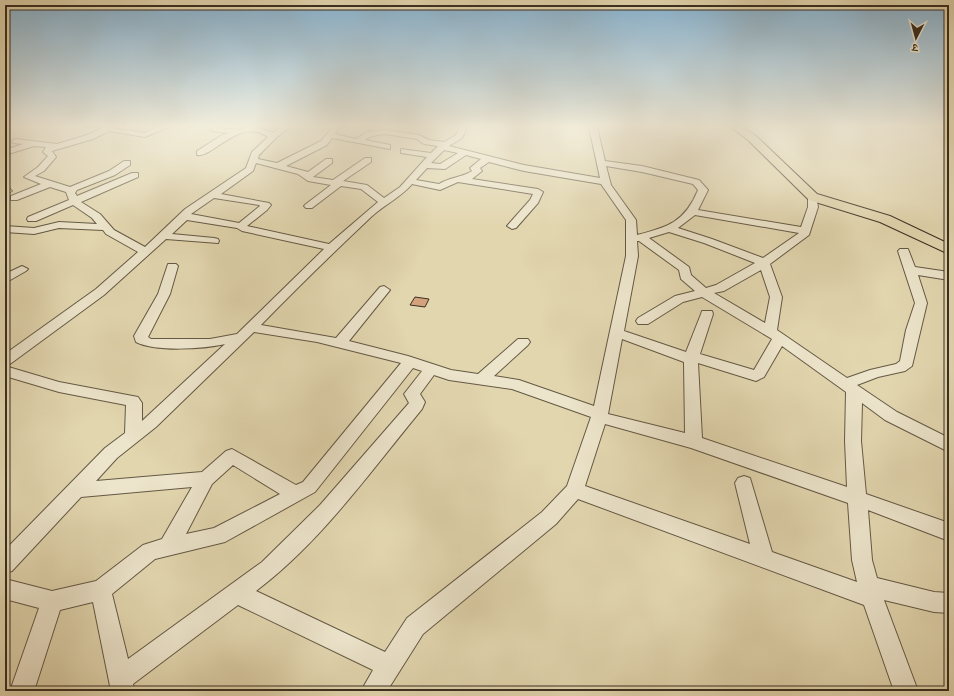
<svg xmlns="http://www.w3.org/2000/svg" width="954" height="696" font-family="Cardo,'Noto Serif Devanagari',serif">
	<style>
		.building { fill: #d3a27d; stroke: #3a2f21 }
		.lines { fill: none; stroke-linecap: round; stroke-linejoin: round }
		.minor-casing { stroke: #645944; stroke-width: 2 }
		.major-casing { stroke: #3a2f21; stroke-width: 2 }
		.minor { fill: #ece4cb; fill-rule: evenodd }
		.major { fill: #e2d6af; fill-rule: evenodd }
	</style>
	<rect width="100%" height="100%" fill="#e2d6af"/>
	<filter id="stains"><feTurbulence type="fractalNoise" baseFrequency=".005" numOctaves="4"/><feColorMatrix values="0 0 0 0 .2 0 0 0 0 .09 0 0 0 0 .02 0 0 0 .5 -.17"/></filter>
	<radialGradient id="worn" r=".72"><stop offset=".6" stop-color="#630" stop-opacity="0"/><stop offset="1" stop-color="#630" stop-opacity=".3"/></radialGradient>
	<!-- building -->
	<polygon class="building" points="415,297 429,299 425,307 410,305"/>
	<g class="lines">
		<defs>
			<g id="minor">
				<path d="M105 127 144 133 157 127H168L145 137 109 131 93 139 52 151 56 157 44 171 35 176 70 187 109 171 124 161H130V165L115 175 77 190 75 193 77 196 132 173H138V177L81 202 100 214 114 230 145 247 185 209 246 168 252 152 268 137C239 117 213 158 197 155V151L222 135 229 133 211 131 212 127 239 130 247 127H257L273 133 281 127H290L277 137 259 155 258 159 277 163 321 141 333 127H340L335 134 356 139 367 132 385 130 419 135 429 140 444 142 456 135 459 127H467L462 138 449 146 524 165 600 178 589 127H597L605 161 642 166 699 180 708 190 698 210 801 227 808 207V197L813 194 816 195 818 207 809 235 770 264 782 297 777 330 847 378 870 370 896 364 900 361 906 330 915 303 898 251 900 249H908L915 267 949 272V280L918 275 927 303 912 366 905 371 878 377 857 385 897 412 949 438V452L885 420 862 403 861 441 866 494 949 523V541L868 510 872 560 877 578 934 592 949 593V613L934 612 884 600 918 691H894L864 605 578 499 556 524 423 634 387 691H361L373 670 238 605 133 684 135 691H111L93 602 60 610 34 691H10L39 608 5 599V579L52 591 96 581 143 545 162 539 192 487 81 497 12 571 5 573V550L105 448 125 433 126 405 59 392 5 376V366L59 382 138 397 142 403V421L225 344C204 349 155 352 136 342L134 336 158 294 168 264H176L178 266 170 294 148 337 151 339H210L237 334 324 249 242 231 237 228 187 220 172 234 214 238 218 239 219 241 218 243 166 239 104 295 10 364 5 366V354L96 289 138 252 106 234 103 230 59 228 34 234 5 232V226L34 228 59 222 97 224 92 218 73 205 36 221H28L27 219 28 217 69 200 66 192 50 187 17 200H11V196L41 184 24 177 38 167 48 156 43 152 46 147 34 146 5 155V150L23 144 13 143 12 141 16 139 57 144 87 135ZM385 134 417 139 424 144 438 146 431 153 401 149V153L427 157 400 187 384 198 367 185 343 181 371 162V158H365L333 180 313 177 332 163V159H326L308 172 286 166 327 145 332 138 390 149V145L365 140 372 136ZM444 150 458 153 440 164 431 163ZM466 155 481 159 470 168 472 171C461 178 450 177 439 184L416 180 427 168 445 169ZM489 162 524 171 601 184 626 220V256L594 406 519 380 494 376 528 345 530 342 528 339H518L478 374 451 370 408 356 349 341 390 290 384 286 380 287 336 338 261 325C297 288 334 252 371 217 384 205 401 197 412 184L440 190 458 182 533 194 530 200 507 226 512 229 516 228 538 203 543 192 538 189 472 179 482 171 480 168ZM256 163 298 174 308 181 331 185 306 204 304 206 306 208H312L341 186 361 189 378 202 329 244 247 226 267 210 271 205 269 203 221 194 253 171ZM606 166 642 172 693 184 698 190C685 222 668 227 637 235L636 220 611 185ZM214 198 259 205 260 206 239 223 191 214ZM695 215 799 233 763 258 712 239 678 228ZM669 232 704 243 755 263 716 285 706 288 691 275 689 267 649 238ZM637 241H639L679 270 681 279 695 291 675 296 638 318 636 321 638 324H648L683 302 702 297 772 339 754 370 700 354 713 314 712 311H702L701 314 686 352 624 331 638 256ZM761 270 770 297 765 323 714 293 724 291ZM254 332 317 342 401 363 303 482 296 485 232 449 226 451 202 472 96 481 117 458 156 427ZM622 339 684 362 685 433 608 414ZM782 346 846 392 845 441 847 487 702 438 698 363 756 381 764 377ZM413 368 422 371 404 394 409 403 320 505 262 562 128 659 112 594 155 559 225 542 315 492ZM434 375 449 380 512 389 591 417 567 486 542 512 407 618 385 652 256 591C321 542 370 472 422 409L425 402 420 394ZM605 424 691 448 848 503 852 560 857 582 772 552 750 478 744 476 738 478 735 483 750 544 585 486ZM233 465 280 494 214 528 186 534 212 484Z"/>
				<polygon points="5,189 10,189 12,191 5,195"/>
				<polygon points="22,266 28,269 26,271 5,283 5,274"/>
			</g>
			<polygon id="major" points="731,127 743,127 756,136 817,194 890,216 949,244 949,254 880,222 809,200 748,140"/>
		</defs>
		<!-- minor casing -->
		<use href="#minor" class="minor-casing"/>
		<!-- major casing -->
		<use href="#major" class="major-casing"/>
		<!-- minor -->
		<use href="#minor" class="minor"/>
		<!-- major -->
		<use href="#major" class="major"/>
	</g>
	<!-- sky -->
	<linearGradient id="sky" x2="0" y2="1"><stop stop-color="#88b5d4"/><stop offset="0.56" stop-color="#f2eddb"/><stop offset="1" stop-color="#f2eddb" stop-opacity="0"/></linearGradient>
	<rect width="954" height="225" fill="url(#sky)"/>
	<!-- margin -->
	<rect width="954" height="696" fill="none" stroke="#e2d6af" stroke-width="20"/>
	<rect x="6" y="6" width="942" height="684" fill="none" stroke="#3a2f21" stroke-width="2"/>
	<rect x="10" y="10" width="934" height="676" fill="none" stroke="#3a2f21"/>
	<!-- north arrow -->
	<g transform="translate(916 38) rotate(186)" stroke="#ece4cb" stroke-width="3" paint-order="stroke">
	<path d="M0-3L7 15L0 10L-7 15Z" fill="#3a2f21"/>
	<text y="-6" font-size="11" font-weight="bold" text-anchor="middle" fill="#3a2f21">उ</text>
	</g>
	<rect width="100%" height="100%" filter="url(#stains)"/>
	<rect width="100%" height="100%" fill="url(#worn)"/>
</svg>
